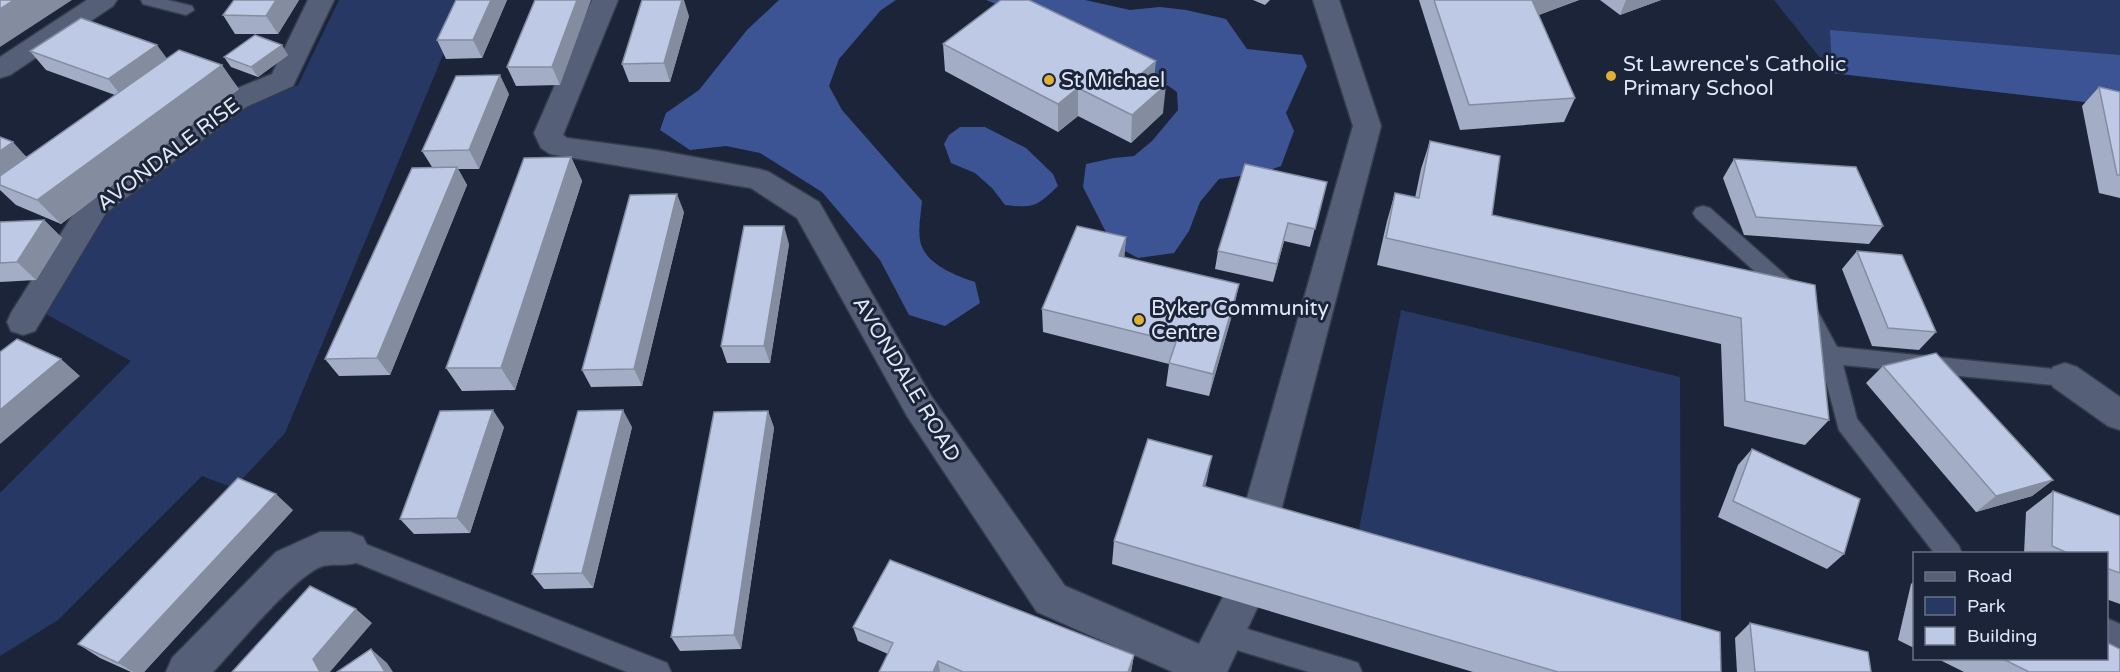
<svg xmlns="http://www.w3.org/2000/svg" width="2120" height="672" font-family="'Varela Round',sans-serif">
	<style>
		.green { fill: #273865 }
		.forest { fill: #3c5494 }
		.lines { fill: none; stroke-linecap: round; stroke-linejoin: round }
		.service-casing { stroke: #363d4e; stroke-width: 3 }
		.minor-casing { stroke: #363d4e; stroke-width: 3 }
		.service { fill: #556078; fill-rule: evenodd }
		.minor { fill: #556078; fill-rule: evenodd }
		.wall { fill: #a3adc5 }
		.shaded-wall { fill: #848da0 }
		.building { fill: #bdc9e5; stroke: #848da0; stroke-width: 1.5 }
		.poi-dot { fill: #e0b034; stroke: #1b2439; stroke-width: 2 }
		.labels { text-anchor: middle; stroke-width: 6; stroke-linejoin: round; paint-order: stroke }
		.poi-label { font-size: 21px; fill: #e0e7f5; stroke: #1b2439; text-anchor: start }
		.street-label { font-size: 21px; fill: #e0e7f5; stroke: #1b2439 }
	</style>
	<rect width="100%" height="100%" fill="#1b2439"/>
	<!-- green -->
	<g class="green">
		<polygon points="339,0 466,0 285,433 234,488 202,476 58,620 0,656 0,493 131,361 46,314 107,214 235,112 298,85"/>
		<polygon points="1774,0 2120,0 2120,106 1832,73"/>
		<polygon points="1401,310 1680,377 1681,630 1357,540"/>
	</g>
	<!-- forest -->
	<g class="forest">
		<path d="M779 0H896L881 10 839 59 829 86 842 110 922 201C921 213 918 228 920 240 923 263 956 276 975 282L980 303 945 326 909 315 880 260 822 192 760 153 726 146 690 150 660 130 666 113 699 90 747 30Z"/>
		<path d="M986 0H1085L1130 10 1160 7 1186 10 1226 19 1247 49 1302 55 1307 66 1286 113 1294 131 1281 166 1262 173 1219 179 1200 202 1189 231 1174 253 1138 258 1112 244 1083 187 1086 164 1114 158 1134 156 1152 141 1178 110 1177 92C1125 53 1047 24 986 0Z"/>
		<polygon points="1830,30 2120,55 2120,106 1832,73"/>
		<path d="M960 127H985L1026 148 1053 174 1058 186C1036 207 1035 208 1005 205L992 188 975 173 951 163 944 144 949 135Z"/>
	</g>
	<g class="lines">
		<defs>
			<g id="service">
				<polygon points="141,0 168,0 192,6 194,10 186,15 143,4"/>
				<polygon points="1703,206 1710,208 1810,297 1837,347 2073,371 2076,377 2073,383 2065,386 1843,365 1857,419 1959,546 1962,554 1935,554 1839,430 1819,355 1795,308 1696,218 1693,213 1696,208"/>
				<polygon points="350,538 667,663 671,672 627,672 342,557 338,549 342,541"/>
				<polygon points="2106,618 2120,624 2120,648 2106,642"/>
				<polygon points="1224,622 1349,660 1358,663 1362,672 1309,672 1224,646 1215,642 1211,634 1215,626"/>
			</g>
			<g id="minor">
				<polygon points="87,0 117,0 113,6 10,75 0,78 0,57"/>
				<polygon points="308,0 334,0 293,86 246,107 106,213 35,331 23,335 11,331 7,322 11,313 84,197 226,93 272,74"/>
				<polygon points="592,0 618,0 563,135 567,138 656,150 759,169 769,172 819,202 931,396 1065,586 1199,644 1227,589 1241,584 1255,589 1260,602 1227,672 1173,672 1037,612 907,416 797,218 751,188 550,154 541,148 534,133"/>
				<polygon points="1313,0 1339,0 1381,126 1277,526 1271,538 1258,543 1245,538 1239,526 1353,126"/>
				<polygon points="2065,363 2077,367 2120,397 2120,430 2108,426 2053,387 2048,377 2053,367"/>
				<path d="M320 532H350L363 537 369 549 363 561C346 567 336 563 323 566 296 574 235 649 213 672H166L172 658 276 552Z"/>
			</g>
		</defs>
		<!-- service casing -->
		<use href="#service" class="service-casing"/>
		<!-- minor casing -->
		<use href="#minor" class="minor-casing"/>
		<!-- service -->
		<use href="#service" class="service"/>
		<!-- minor -->
		<use href="#minor" class="minor"/>
	</g>
	<!-- wall -->
	<g class="wall">
		<polygon points="234,0 299,0 278,34 235,34 223,15"/>
		<polygon points="456,0 507,0 482,58 446,59 437,40"/>
		<polygon points="535,0 560,85 516,86 507,67"/>
		<polygon points="1253,0 1270,0 1265,5"/>
		<polygon points="1419,0 1579,0 1538,15 1575,98 1564,122 1460,130"/>
		<polygon points="1600,0 1661,0 1620,15"/>
		<polygon points="689,16 670,82 629,82 622,64"/>
		<polygon points="943,44 1154,80 1163,113 1131,143 1078,116 1058,132 945,71"/>
		<polygon points="30,51 167,58 239,89 61,224 16,205 0,190 0,137 27,157 115,95 46,70"/>
		<polygon points="288,55 258,77 231,67 224,57"/>
		<polygon points="2099,87 2120,92 2120,198 2099,193 2082,106"/>
		<polygon points="509,94 479,169 458,169 467,185 390,375 339,376 325,359 432,167 422,151"/>
		<polygon points="1430,141 1492,215 1815,285 1829,420 1805,445 1724,426 1721,344 1377,265 1387,221 1395,193 1415,198 1421,169"/>
		<polygon points="571,157 582,181 515,390 462,391 446,368"/>
		<polygon points="1734,159 1883,226 1869,244 1744,235 1723,178"/>
		<polygon points="1327,182 1310,247 1284,241 1273,282 1215,269 1218,251"/>
		<polygon points="684,212 642,386 591,387 582,370"/>
		<polygon points="44,220 62,238 36,280 0,282 0,222"/>
		<polygon points="1126,237 1124,258 1234,308 1209,396 1166,386 1169,364 1043,332 1042,309"/>
		<polygon points="789,244 770,363 727,363 721,346"/>
		<polygon points="1857,251 1936,332 1919,350 1872,346 1842,269"/>
		<polygon points="1883,366 2053,480 2032,496 1976,512 1866,383"/>
		<polygon points="768,411 774,428 741,649 680,651 671,637"/>
		<polygon points="504,427 470,533 414,534 400,519"/>
		<polygon points="632,427 593,588 544,589 532,574"/>
		<polygon points="1752,449 1844,554 1827,569 1718,517 1738,465"/>
		<polygon points="1207,480 1205,486 1721,672 1473,672 1112,564 1114,541"/>
		<polygon points="2053,491 2120,516 2120,604 2106,599 2106,554 2024,554 2026,512"/>
		<polygon points="293,510 144,672 131,672 100,658 78,644"/>
		<polygon points="1914,581 1914,648 1898,640 1911,584"/>
		<polygon points="1750,623 1871,672 1737,672 1735,638"/>
		<polygon points="853,627 1134,655 1131,672 879,672 888,654 858,641"/>
		<polygon points="1936,658 2106,658 2120,672 1964,672"/>
	</g>
	<!-- shaded-wall -->
	<g class="shaded-wall">
		<polygon points="14,0 72,0 0,47 0,9"/>
		<polygon points="276,0 299,0 278,34 266,16"/>
		<polygon points="491,0 507,0 482,58 473,40"/>
		<polygon points="577,0 591,0 560,85 552,67"/>
		<polygon points="682,0 684,0 689,16 670,82 664,63"/>
		<polygon points="1529,0 1579,0 1521,22"/>
		<polygon points="1626,0 1661,0 1620,15"/>
		<polygon points="157,45 171,64 123,98 108,79"/>
		<polygon points="282,45 288,55 258,77 251,67"/>
		<polygon points="1156,61 1153,89 1142,73"/>
		<polygon points="222,65 239,89 61,224 37,200"/>
		<polygon points="500,75 509,94 479,169 469,150"/>
		<polygon points="1166,85 1163,113 1131,143 1132,115"/>
		<polygon points="1078,88 1078,116 1058,132 1058,104"/>
		<polygon points="13,142 30,161 0,182 0,151"/>
		<polygon points="571,157 582,181 515,390 501,368"/>
		<polygon points="457,167 467,185 390,375 377,358"/>
		<polygon points="677,194 684,212 642,386 634,369"/>
		<polygon points="44,220 62,238 36,280 17,262"/>
		<polygon points="1288,223 1284,241 1273,282 1277,264"/>
		<polygon points="784,226 789,244 770,363 764,346"/>
		<polygon points="1126,237 1124,261 1119,256"/>
		<polygon points="1239,284 1234,308 1209,396 1213,374"/>
		<polygon points="61,359 80,376 0,444 0,410"/>
		<polygon points="493,410 504,427 470,533 457,518"/>
		<polygon points="623,410 632,427 593,588 582,573"/>
		<polygon points="768,411 774,428 741,649 734,635"/>
		<polygon points="1212,456 1207,480 1198,510 1203,486"/>
		<polygon points="2053,480 2032,496 1976,512 1996,496"/>
		<polygon points="276,494 293,510 144,672 133,672 118,663"/>
		<polygon points="356,609 372,623 330,672 320,672 313,659"/>
		<polygon points="371,649 387,663 393,672 385,672"/>
		<polygon points="1134,655 1131,672 1128,672"/>
		<polygon points="938,661 940,672 933,672"/>
	</g>
	<!-- building -->
	<g class="building">
		<polygon points="0,0 14,0 0,9"/>
		<polygon points="234,0 276,0 266,16 223,15"/>
		<polygon points="456,0 491,0 473,40 437,40"/>
		<polygon points="535,0 577,0 552,67 507,67"/>
		<polygon points="642,0 682,0 664,63 622,64"/>
		<polygon points="1001,0 1029,0 1156,61 1142,73 1166,85 1132,115 1078,88 1058,104 943,44"/>
		<polygon points="1434,0 1532,0 1575,98 1469,105"/>
		<polygon points="81,18 157,45 108,79 30,51"/>
		<polygon points="255,35 282,45 251,67 224,57"/>
		<polygon points="179,50 222,65 37,200 0,185 0,176"/>
		<polygon points="500,75 469,150 422,151 456,76"/>
		<polygon points="2099,87 2120,92 2120,175 2117,175"/>
		<polygon points="0,137 13,142 0,151"/>
		<polygon points="1430,141 1500,156 1492,215 1815,285 1829,420 1745,401 1741,318 1386,238 1395,193 1419,198"/>
		<polygon points="571,157 501,368 446,368 524,158"/>
		<polygon points="1734,159 1856,167 1883,226 1756,217"/>
		<polygon points="1245,164 1327,182 1315,229 1288,223 1277,264 1218,251"/>
		<polygon points="457,167 377,358 325,359 412,168"/>
		<polygon points="677,194 634,369 582,370 630,195"/>
		<polygon points="44,220 17,262 0,263 0,222"/>
		<polygon points="744,226 784,226 764,346 721,346"/>
		<polygon points="1077,226 1126,237 1119,256 1239,284 1213,374 1169,363 1176,342 1042,309"/>
		<polygon points="1857,251 1902,255 1936,332 1888,328"/>
		<polygon points="17,339 61,359 0,410 0,352"/>
		<polygon points="1936,353 2053,480 1996,496 1883,366"/>
		<polygon points="493,410 457,518 400,519 440,411"/>
		<polygon points="623,410 582,573 532,574 578,411"/>
		<polygon points="768,411 734,635 671,637 714,412"/>
		<polygon points="1148,439 1212,456 1203,486 1720,632 1721,672 1558,672 1114,541"/>
		<polygon points="1752,449 1860,499 1844,554 1733,501"/>
		<polygon points="238,478 276,494 118,663 78,644"/>
		<polygon points="2053,491 2120,516 2120,573 2106,568 2106,554 2070,554 2052,546"/>
		<polygon points="890,560 1134,655 1128,672 963,672 938,661 933,672 879,672 893,643 853,627"/>
		<polygon points="310,586 356,609 313,659 320,672 232,672"/>
		<polygon points="1750,623 1868,652 1871,672 1755,672"/>
		<polygon points="2106,642 2120,649 2120,672 2029,672 2001,658 2106,658"/>
		<polygon points="371,649 385,672 337,672"/>
	</g>
	<!-- markers -->
	<g class="poi-dot">
		<circle cx="1611" cy="76" r="6"/>
		<circle cx="1049" cy="80" r="6"/>
		<circle cx="1139" cy="320" r="6"/>
	</g>
	<g class="labels">
		<!-- poi labels -->
		<g class="poi-label">
			<text x="1623" y="71">St Lawrence's Catholic<tspan x="1623" dy="24">Primary School</tspan></text>
			<text x="1061" y="87">St Michael</text>
			<text x="1151" y="315">Byker Community<tspan x="1151" dy="24">Centre</tspan></text>
		</g>
		<!-- street labels -->
		<g class="street-label">
			<text transform="translate(168 154) rotate(-37)" y="7">AVONDALE RISE</text>
			<text transform="translate(907 379) rotate(59)" y="7">AVONDALE ROAD</text>
		</g>
	</g>
	<!-- legend -->
	<rect x="1913" y="552" width="195" height="108" fill="#1b2439" stroke="#6a7284" stroke-width="1.5"/>
	<rect x="1925" y="572" width="30" height="9" fill="#556078" stroke="#6a7284" stroke-width="1.5"/>
	<text x="1967" y="582" font-size="18" fill="#e0e7f5">Road</text>
	<rect x="1925" y="597" width="30" height="18" fill="#273865" stroke="#6a7284" stroke-width="1.5"/>
	<text x="1967" y="612" font-size="18" fill="#e0e7f5">Park</text>
	<rect x="1925" y="627" width="30" height="18" fill="#bdc9e5" stroke="#6a7284" stroke-width="1.5"/>
	<text x="1967" y="642" font-size="18" fill="#e0e7f5">Building</text>
</svg>
